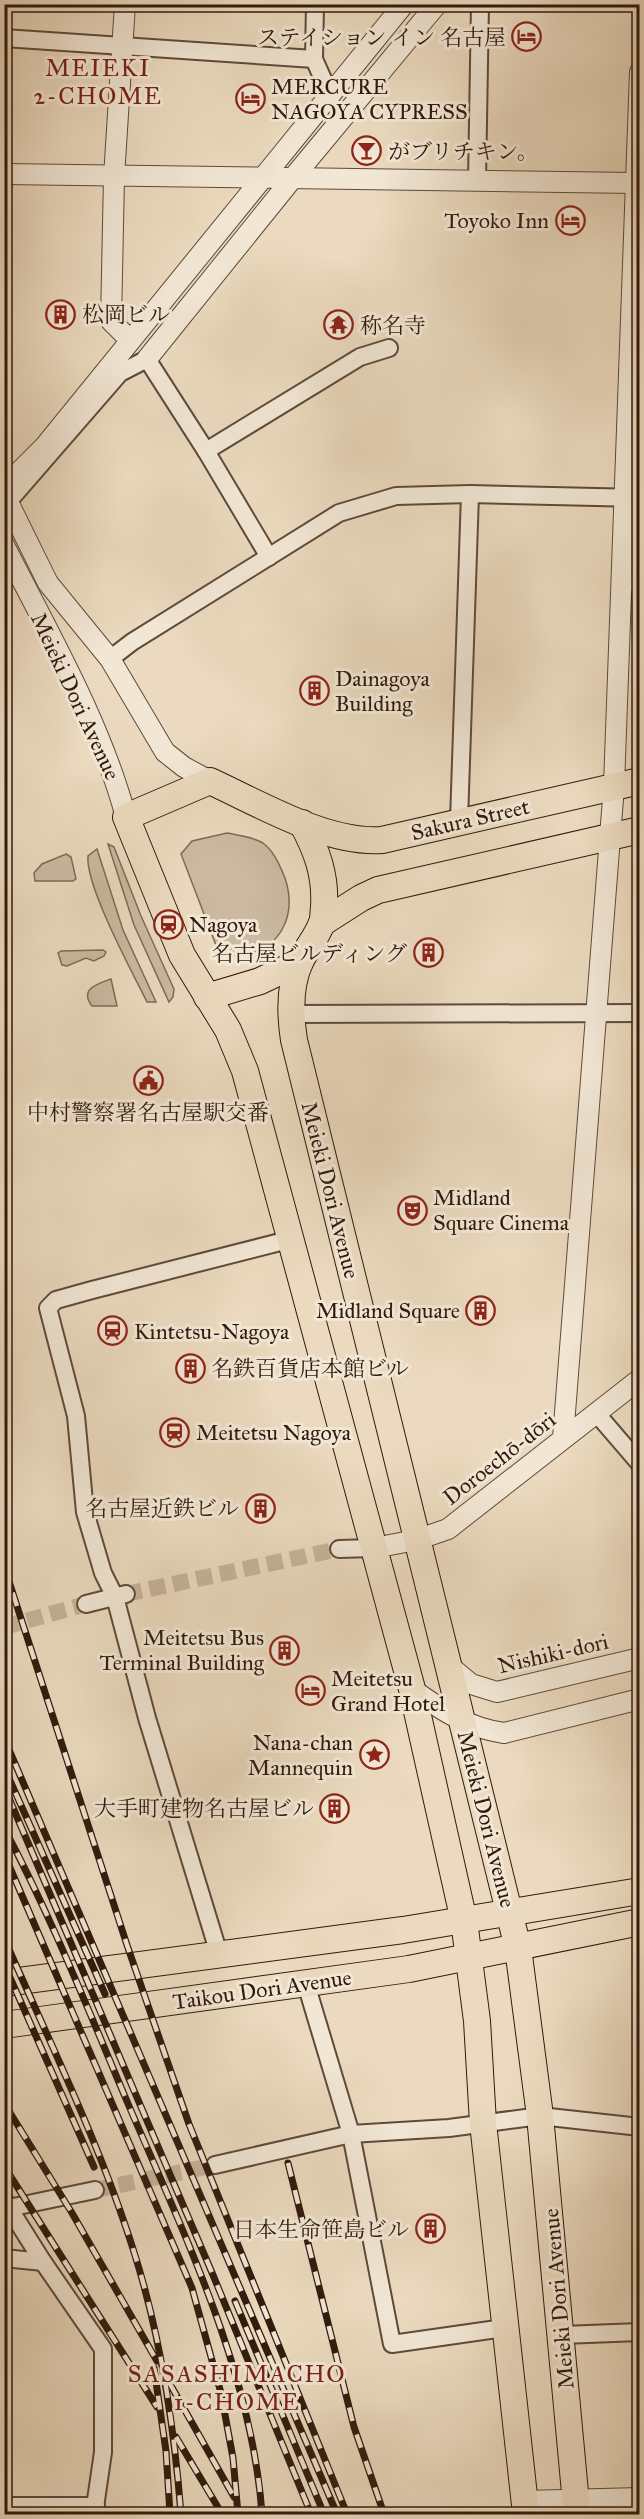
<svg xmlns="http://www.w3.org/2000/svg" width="644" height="2519" font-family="'IM FELL Great Primer','Noto Serif JP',serif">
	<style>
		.green { fill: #cbb9a1; stroke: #7e6a57; stroke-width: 1.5 }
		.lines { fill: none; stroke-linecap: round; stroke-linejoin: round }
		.minor-tunnel { stroke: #c6b49b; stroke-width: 16; stroke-dasharray: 16 8; stroke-linecap: butt }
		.minor-casing { stroke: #5f4a3a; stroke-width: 20 }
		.tertiary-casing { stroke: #5f4a3a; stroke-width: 22 }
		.primary-casing { stroke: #301a0d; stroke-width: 28 }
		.minor { stroke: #f2e7d5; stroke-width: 16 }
		.tertiary { stroke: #f2e7d5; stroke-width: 20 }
		.primary { stroke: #ebdabf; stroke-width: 26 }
		.rail-casing { stroke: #301a0d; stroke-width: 7 }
		.rail { stroke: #f2e7d5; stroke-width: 4.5; stroke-dasharray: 14; stroke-linecap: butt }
		.labels { text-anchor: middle; stroke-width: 6; stroke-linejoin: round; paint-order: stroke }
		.poi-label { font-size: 22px; fill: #301a0d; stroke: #f2e7d5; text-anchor: start }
		.street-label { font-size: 22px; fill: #301a0d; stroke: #f2e7d5 }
		.neighbourhood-label { font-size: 24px; letter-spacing: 1.5px; fill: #7a1f14; stroke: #f2e7d5 }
	</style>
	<rect width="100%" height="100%" fill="#ebdabf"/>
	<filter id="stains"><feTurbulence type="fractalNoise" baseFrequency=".00333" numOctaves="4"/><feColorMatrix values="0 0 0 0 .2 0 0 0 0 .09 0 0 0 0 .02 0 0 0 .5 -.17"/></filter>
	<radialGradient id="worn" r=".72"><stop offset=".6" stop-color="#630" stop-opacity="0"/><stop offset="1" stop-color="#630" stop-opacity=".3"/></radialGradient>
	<!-- green -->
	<g class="green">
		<path d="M227 833C238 835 253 837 263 843 274 851 280 866 285 878 297 914 282 949 242 955 235 957 226 954 219 953L181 854 192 841Z"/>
		<polygon points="108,844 114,847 141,916 174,989 173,997 169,1002 134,925"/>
		<path d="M97 849 123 930 156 1002H147C133 974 85 885 88 856Z"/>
		<polygon points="66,854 71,857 76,879 73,881 35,881 34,873 42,864"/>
		<polygon points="103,950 106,952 104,956 94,961 86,958 67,966 62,965 58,953 61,951"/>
		<path d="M111 979 117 1006H92C79 989 97 984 111 979Z"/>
	</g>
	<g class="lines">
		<!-- minor-tunnel -->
		<g class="minor-tunnel">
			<polyline points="126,1594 339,1549"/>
			<polyline points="4,1627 86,1604"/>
			<polyline points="95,2190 215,2165"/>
		</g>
		<defs>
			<g id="minor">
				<polyline points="315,4 314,59 330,95"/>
				<polyline points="4,38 314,59"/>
				<polyline points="477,181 480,4"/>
				<polyline points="206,451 360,357 389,348"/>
				<polyline points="5,512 8,502 120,373 147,359 206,451 269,557"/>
				<polyline points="622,581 640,584"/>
				<polyline points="110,659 132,642 339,513 396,496 470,494 640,498"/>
				<polyline points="459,821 470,494"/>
				<polyline points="290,1014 640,1013"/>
				<polyline points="597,1414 640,1464"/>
				<polyline points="339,1549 374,1548"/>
				<polyline points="86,1604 126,1594"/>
				<polyline points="219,1954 147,1718 115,1597 103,1573 85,1512 76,1416 48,1308 56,1300 92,1290 292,1239"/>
				<polyline points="306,1984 351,2134 392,2344 504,2328"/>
				<polyline points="215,2165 351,2134 449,2128 540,2116 640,2127"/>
				<polyline points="4,2200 43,2262 103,2349 103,2452 94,2514"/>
				<polyline points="4,2209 95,2190"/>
				<polyline points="4,2258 43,2262"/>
				<polyline points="562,2335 640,2332"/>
				<polyline points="4,2506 96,2506"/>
			</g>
			<g id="tertiary">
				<polyline points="125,4 114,177 111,321 130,340"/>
				<polyline points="4,174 636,183"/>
				<polyline points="147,359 292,179 437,4"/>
				<polyline points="4,487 45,446 404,4"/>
				<polyline points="4,488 8,502 48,583 110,659 165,752 184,767 210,781"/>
				<path d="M4 545C49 634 100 721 126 817"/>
				<polyline points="563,1438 614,786 640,72"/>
				<polyline points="374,1548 416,1540 448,1529 640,1379"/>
				<polyline points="448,1665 471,1684 497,1692 640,1658"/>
				<path d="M412 1689C441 1710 468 1728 504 1733L640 1699"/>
				<polyline points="524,2501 640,2498"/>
			</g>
			<g id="primary">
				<path d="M302 823C317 851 326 875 324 907 323 913 324 920 321 925 316 938 306 949 300 962 289 986 290 1014 294 1040L518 1948 540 2116 577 2514"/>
				<polyline points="322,923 361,898 378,890 640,830"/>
				<polyline points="207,997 260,981 300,962"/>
				<polyline points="4,1983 403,1930 640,1891"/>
				<polyline points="4,2025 409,1969 640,1922"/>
				<path d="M526 2514 483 2123 477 2021 464 1921 412 1689 245 1071 228 1030 182 955 126 817 210 781C260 804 327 844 382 840L640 781"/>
			</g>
		</defs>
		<!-- minor casing -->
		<use href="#minor" class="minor-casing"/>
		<!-- tertiary casing -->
		<use href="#tertiary" class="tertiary-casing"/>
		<!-- primary casing -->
		<use href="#primary" class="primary-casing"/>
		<!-- minor -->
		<use href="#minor" class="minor"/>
		<!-- tertiary -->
		<use href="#tertiary" class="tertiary"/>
		<!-- primary -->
		<use href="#primary" class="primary"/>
		<defs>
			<g id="rail">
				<polyline points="4,1566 127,1945 189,2124 347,2514"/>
				<polyline points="4,1738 337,2514"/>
				<polyline points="4,1767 105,1994"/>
				<polyline points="8,1796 213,2275 311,2514"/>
				<path d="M4 1828C52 1918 89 2012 129 2106 184 2234 252 2373 262 2514"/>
				<polyline points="4,1854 192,2288 221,2393 233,2458 238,2514"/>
				<path d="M4 1938C49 2041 100 2144 134 2252 161 2337 174 2425 181 2514"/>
				<polyline points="4,1964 94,2167"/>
				<polyline points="4,2103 72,2213 157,2361"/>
				<polyline points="288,2163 354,2427 384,2514"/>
				<polyline points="4,2166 157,2407"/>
				<polyline points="235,2301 324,2514"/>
				<polyline points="154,2368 166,2451 170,2514"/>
				<polyline points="170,2384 234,2497"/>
				<polyline points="176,2437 222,2514"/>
			</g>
		</defs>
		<!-- rail casing -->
		<use href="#rail" class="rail-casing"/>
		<!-- rail -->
		<use href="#rail" class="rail"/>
	</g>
	<!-- icons -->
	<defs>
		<symbol id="hotel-ring" viewBox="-11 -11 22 22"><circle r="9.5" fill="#f2e7d5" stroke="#8f2418" stroke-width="1.5"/><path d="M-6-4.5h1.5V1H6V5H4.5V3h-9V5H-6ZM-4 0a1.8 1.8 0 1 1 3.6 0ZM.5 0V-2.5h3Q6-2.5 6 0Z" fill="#8f2418"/></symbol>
		<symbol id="bar-ring" viewBox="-11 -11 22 22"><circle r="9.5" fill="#f2e7d5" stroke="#8f2418" stroke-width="1.5"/><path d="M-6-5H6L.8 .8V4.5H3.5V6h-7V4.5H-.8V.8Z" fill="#8f2418"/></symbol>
		<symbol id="building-ring" viewBox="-11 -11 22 22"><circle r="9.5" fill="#f2e7d5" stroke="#8f2418" stroke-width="1.5"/><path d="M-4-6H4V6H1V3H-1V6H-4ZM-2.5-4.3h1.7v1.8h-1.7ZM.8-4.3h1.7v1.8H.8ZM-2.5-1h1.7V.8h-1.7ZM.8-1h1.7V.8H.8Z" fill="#8f2418"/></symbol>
		<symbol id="temple-ring" viewBox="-11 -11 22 22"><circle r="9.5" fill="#f2e7d5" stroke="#8f2418" stroke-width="1.5"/><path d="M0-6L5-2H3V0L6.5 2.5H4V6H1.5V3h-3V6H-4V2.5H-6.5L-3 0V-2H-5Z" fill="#8f2418"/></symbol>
		<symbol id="station-ring" viewBox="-11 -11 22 22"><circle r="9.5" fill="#f2e7d5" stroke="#8f2418" stroke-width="1.5"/><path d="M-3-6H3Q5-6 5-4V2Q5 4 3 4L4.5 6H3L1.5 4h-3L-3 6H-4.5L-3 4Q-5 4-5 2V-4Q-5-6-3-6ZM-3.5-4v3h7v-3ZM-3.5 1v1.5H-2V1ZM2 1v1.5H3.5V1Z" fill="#8f2418"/></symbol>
		<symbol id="civic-ring" viewBox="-11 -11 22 22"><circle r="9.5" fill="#f2e7d5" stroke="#8f2418" stroke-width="1.5"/><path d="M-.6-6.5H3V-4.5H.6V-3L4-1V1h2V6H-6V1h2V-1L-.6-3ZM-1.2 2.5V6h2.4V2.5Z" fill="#8f2418"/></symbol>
		<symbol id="theatre-ring" viewBox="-11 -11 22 22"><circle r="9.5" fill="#f2e7d5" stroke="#8f2418" stroke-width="1.5"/><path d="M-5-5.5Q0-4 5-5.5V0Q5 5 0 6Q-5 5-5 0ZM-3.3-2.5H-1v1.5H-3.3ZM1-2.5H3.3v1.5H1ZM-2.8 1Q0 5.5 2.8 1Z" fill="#8f2418"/></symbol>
		<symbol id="sight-ring" viewBox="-11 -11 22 22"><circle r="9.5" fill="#f2e7d5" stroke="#8f2418" stroke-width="1.5"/><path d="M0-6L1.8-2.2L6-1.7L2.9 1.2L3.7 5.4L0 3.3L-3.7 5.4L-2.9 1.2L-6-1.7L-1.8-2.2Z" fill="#8f2418"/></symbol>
	</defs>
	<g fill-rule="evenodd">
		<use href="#hotel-ring" x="510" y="20" width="33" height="33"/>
		<use href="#hotel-ring" x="234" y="82" width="33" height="33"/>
		<use href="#bar-ring" x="350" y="134" width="33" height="33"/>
		<use href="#hotel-ring" x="554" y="204" width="33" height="33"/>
		<use href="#building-ring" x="44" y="298" width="33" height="33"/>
		<use href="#temple-ring" x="322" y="308" width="33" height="33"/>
		<use href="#building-ring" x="298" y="674" width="33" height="33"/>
		<use href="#station-ring" x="152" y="908" width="33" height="33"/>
		<use href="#building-ring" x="412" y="936" width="33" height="33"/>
		<use href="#civic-ring" x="132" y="1064" width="33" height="33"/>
		<use href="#theatre-ring" x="396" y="1194" width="33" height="33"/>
		<use href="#building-ring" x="464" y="1294" width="33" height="33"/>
		<use href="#station-ring" x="96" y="1314" width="33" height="33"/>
		<use href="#building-ring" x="174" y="1352" width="33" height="33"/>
		<use href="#station-ring" x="158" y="1416" width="33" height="33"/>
		<use href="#building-ring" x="244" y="1492" width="33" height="33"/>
		<use href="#building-ring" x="268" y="1634" width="33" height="33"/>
		<use href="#hotel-ring" x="294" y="1674" width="33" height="33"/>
		<use href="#sight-ring" x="358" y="1738" width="33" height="33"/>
		<use href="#building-ring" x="318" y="1792" width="33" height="33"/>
		<use href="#building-ring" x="414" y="2212" width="33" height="33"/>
	</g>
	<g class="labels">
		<!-- poi labels -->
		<g class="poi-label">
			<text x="506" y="45" text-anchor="end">ステイション イン 名古屋</text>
			<text x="271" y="94">MERCURE<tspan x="271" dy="25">NAGOYA CYPRESS</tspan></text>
			<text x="388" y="159">がブリチキン。</text>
			<text x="549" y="228" text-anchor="end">Toyoko Inn</text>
			<text x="82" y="322">松岡ビル</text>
			<text x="360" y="333">称名寺</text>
			<text x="335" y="686">Dainagoya<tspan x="335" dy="25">Building</tspan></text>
			<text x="189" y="932">Nagoya</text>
			<text x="407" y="961" text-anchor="end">名古屋ビルディング</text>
			<text x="148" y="1120" text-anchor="middle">中村警察署名古屋駅交番</text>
			<text x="433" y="1205">Midland<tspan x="433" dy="25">Square Cinema</tspan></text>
			<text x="460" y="1318" text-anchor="end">Midland Square</text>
			<text x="134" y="1339">Kintetsu-Nagoya</text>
			<text x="211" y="1376">名鉄百貨店本館ビル</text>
			<text x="196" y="1440">Meitetsu Nagoya</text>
			<text x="239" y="1516" text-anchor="end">名古屋近鉄ビル</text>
			<text x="264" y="1645" text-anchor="end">Meitetsu Bus<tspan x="264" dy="25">Terminal Building</tspan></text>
			<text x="331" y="1686">Meitetsu<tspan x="331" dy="25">Grand Hotel</tspan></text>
			<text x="353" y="1750" text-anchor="end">Nana-chan<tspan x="353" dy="25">Mannequin</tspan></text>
			<text x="314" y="1816" text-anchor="end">大手町建物名古屋ビル</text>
			<text x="409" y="2237" text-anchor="end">日本生命笹島ビル</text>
		</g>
		<!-- street labels -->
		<g class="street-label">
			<text transform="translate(76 696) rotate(65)" y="8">Meieki Dori Avenue</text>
			<text transform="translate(470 819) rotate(-13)" y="8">Sakura Street</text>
			<text transform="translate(331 1190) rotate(76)" y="8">Meieki Dori Avenue</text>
			<text transform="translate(499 1458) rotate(-38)" y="8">Doroechō-dōri</text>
			<text transform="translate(553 1653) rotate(-13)" y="8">Nishiki-dori</text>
			<text transform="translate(487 1819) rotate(76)" y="8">Meieki Dori Avenue</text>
			<text transform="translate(262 1989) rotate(-8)" y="8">Taikou Dori Avenue</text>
			<text transform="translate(558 2299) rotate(-95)" y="8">Meieki Dori Avenue</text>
		</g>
		<!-- neighbourhood labels -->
		<g class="neighbourhood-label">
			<text x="98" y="76">MEIEKI<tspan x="98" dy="28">2-CHOME</tspan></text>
			<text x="237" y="2382">SASASHIMACHO<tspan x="237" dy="28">1-CHOME</tspan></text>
		</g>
	</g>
	<!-- margin -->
	<rect width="644" height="2519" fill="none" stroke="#ebdabf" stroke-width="24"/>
	<rect x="6" y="6" width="632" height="2507" fill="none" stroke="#301a0d" stroke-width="3"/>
	<rect x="12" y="12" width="620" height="2495" fill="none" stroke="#301a0d" stroke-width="1.5"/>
	<rect width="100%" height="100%" filter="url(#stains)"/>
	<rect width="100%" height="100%" fill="url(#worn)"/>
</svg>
